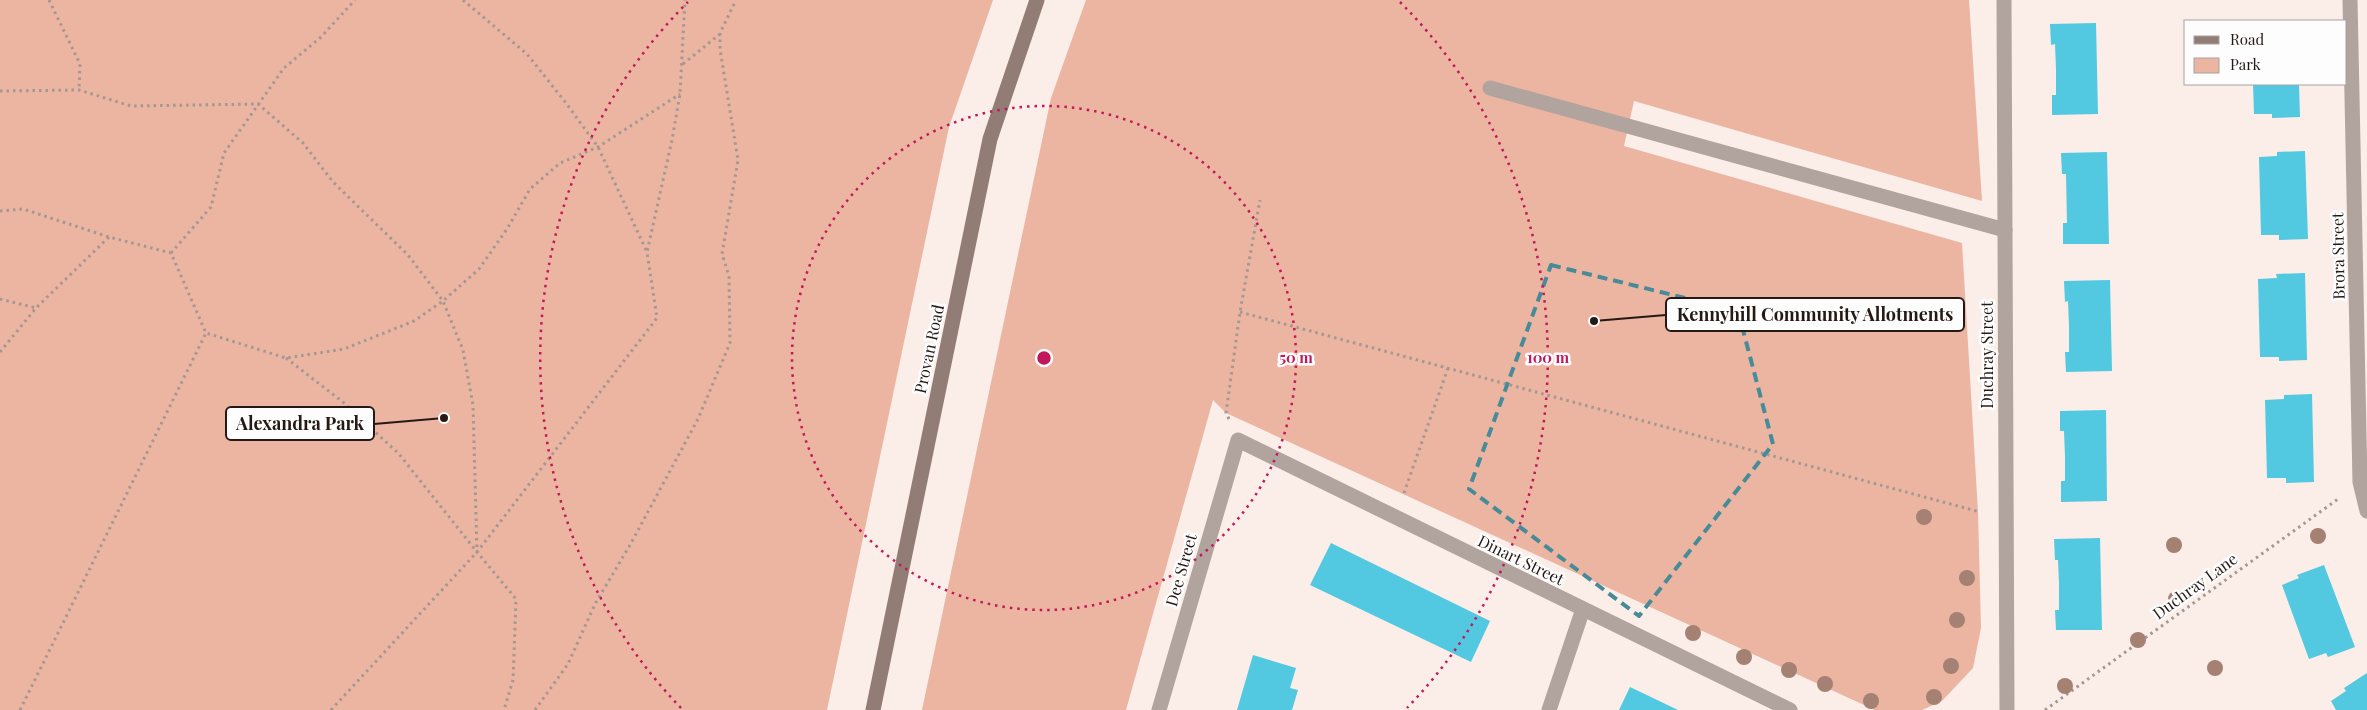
<svg xmlns="http://www.w3.org/2000/svg" width="2367" height="710" viewBox="0 0 2367 710" font-family="'Playfair Display',serif">
	<style>
		.green { fill: #ebb5a2 }
		.building { fill: #52c9e0 }
		.lines { fill: none; stroke-linecap: round; stroke-linejoin: round }
		.path { stroke: #a59792; stroke-width: 3; stroke-dasharray: 2.5 4; stroke-linecap: butt }
		.lane { stroke: #b1a39d; stroke-width: 15 }
		.street { stroke: #b1a39d; stroke-width: 15 }
		.secondary { stroke: #927d76; stroke-width: 15 }
		.tree { fill: #a48172 }
		.marked { fill: none; stroke: #478b99; stroke-width: 4; stroke-dasharray: 10 6; stroke-linejoin: round }
		.ring { fill: none; stroke: #c2185b; stroke-width: 2.5; stroke-dasharray: 2.5 5 }
		.labels { text-anchor: middle; stroke-width: 5; stroke-linejoin: round; paint-order: stroke }
		.street-label { font-size: 16px; fill: #251915; stroke: #fdfdfd }
		.centre { fill: #c2185b; stroke: #fdfdfd; stroke-width: 2.5 }
		.ring-label { font-size: 15px; text-anchor: middle; font-weight: bold; fill: #c2185b; stroke: #fdfdfd; stroke-width: 5; stroke-linejoin: round; paint-order: stroke }
		.leader { fill: none; stroke: #251915; stroke-width: 2 }
		.callout-dot { fill: #251915; stroke: #fdfdfd; stroke-width: 2 }
		.callout { fill: #fdfdfd; stroke: #251915; stroke-width: 2 }
		.callout-label { font-size: 18px; text-anchor: middle; font-weight: bold; fill: #251915 }
	</style>
	<rect width="100%" height="100%" fill="#fbede7"/>
	<g class="green">
		<path d="M0,0H993L949,127L827,710H0Z"/>
		<path d="M1086,0H1969L1982,201L1634,101L1624,146L1962,243L1978,512L1981,628L1973,668L1942,701L1922,710H1875L1226,413L1213,400L1126,710H922L1051,98Z"/>
	</g>
	<g class="building">
		<path d="M2096,23L2098,114L2052,115V95H2056V69L2055,44L2051,45L2050,24Z"/>
		<path d="M2253,84H2299L2300,117L2272,118V114H2254Z"/>
		<path d="M2305,151L2308,239L2279,240V235H2261L2259,157L2277,156V152Z"/>
		<path d="M2107,152L2109,244H2063V223H2067L2066,174H2062L2061,153Z"/>
		<path d="M2305,273L2307,360L2279,361V357H2260L2258,279L2277,278L2276,274Z"/>
		<path d="M2110,280L2112,371L2066,372L2065,352H2069V326L2068,301L2065,302L2064,281Z"/>
		<path d="M2312,394L2314,482L2286,483V478H2267L2265,400L2284,399V395Z"/>
		<path d="M2106,410L2107,501L2061,502V481H2065V456L2064,431H2060V411Z"/>
		<path d="M2100,538L2102,630H2056L2055,610H2059V584L2058,560H2055L2054,539Z"/>
		<path d="M1331,543L1490,621L1471,662L1310,585Z"/>
		<path d="M2324,565L2355,647L2328,657L2326,653L2309,659L2282,585L2299,578L2297,575Z"/>
		<path d="M1253,655L1296,668L1290,688L1298,690L1292,710H1237Z"/>
		<path d="M2367,673V710H2336L2331,701L2346,691L2344,688Z"/>
		<path d="M1630,687L1678,710H1619Z"/>
	</g>
	<g class="lines">
		<g class="path">
			<path d="M49,0L80,64L79,90"/>
			<path d="M463,0L527,54L566,103L598,147L647,252"/>
			<path d="M683,64L720,34"/>
			<path d="M0,91L79,90L131,106L258,104L303,143L333,182L408,255L443,301L463,350L473,405L477,552L516,599L513,680L504,710"/>
			<path d="M0,211L23,209L109,237L171,253L206,333L286,358L344,349L414,321L443,301L479,269L507,229L530,189L560,163L598,147L680,94"/>
			<path d="M171,253L211,207L224,153L284,68L321,37L355,0"/>
			<path d="M0,299L36,308"/>
			<path d="M1240,312L1980,512"/>
			<path d="M0,352L36,308L109,237"/>
			<path d="M286,358L344,403L399,454L477,552"/>
			<path d="M1229,419L1226,413L1240,312L1260,200"/>
			<path d="M1404,493L1448,368"/>
			<path d="M20,710L206,333"/>
			<path d="M331,710L477,552L657,318L647,252L672,140L680,94L685,0"/>
			<path d="M535,710L568,664L595,604L630,545L698,419L730,343L729,276L722,254L738,160L720,49V33L736,0"/>
			<path d="M2045,710L2338,499"/>
		</g>
		<path class="lane" d="M1490,88L2005,230"/>
		<g class="street">
			<path d="M2004,0L2007,710"/>
			<path d="M2350,0L2360,482L2367,511"/>
			<path d="M1159,710L1238,440L1790,710"/>
			<path d="M1549,710L1583,609"/>
		</g>
		<path class="secondary" d="M873,710L990,139L1037,0"/>
	</g>
	<g class="tree">
		<circle cx="1924" cy="517" r="8"/>
		<circle cx="2318" cy="536" r="8"/>
		<circle cx="2174" cy="545" r="8"/>
		<circle cx="1967" cy="578" r="8"/>
		<circle cx="2176" cy="599" r="8"/>
		<circle cx="1957" cy="620" r="8"/>
		<circle cx="1693" cy="633" r="8"/>
		<circle cx="2138" cy="640" r="8"/>
		<circle cx="1744" cy="657" r="8"/>
		<circle cx="1951" cy="666" r="8"/>
		<circle cx="2215" cy="668" r="8"/>
		<circle cx="1789" cy="670" r="8"/>
		<circle cx="1825" cy="684" r="8"/>
		<circle cx="2065" cy="686" r="8"/>
		<circle cx="1934" cy="697" r="8"/>
		<circle cx="1871" cy="701" r="8"/>
	</g>
	<path class="marked" d="M1551,265L1738,311L1773,444L1639,616L1469,489Z"/>
	<g class="ring">
		<circle cx="1044" cy="358" r="252"/>
		<path d="M681 708A504 504 0 0 1 688 2M1400 2A504 504 0 0 1 1407 708"/>
	</g>
	<g class="labels">
		<g class="street-label">
			<text transform="translate(2338 256) rotate(-91)" y="6">Brora Street</text>
			<text transform="translate(929 349) rotate(-78)" y="6">Provan Road</text>
			<text transform="translate(1987 355) rotate(-90)" y="6">Duchray Street</text>
			<text transform="translate(1521 560) rotate(26)" y="6">Dinart Street</text>
			<text transform="translate(1181 570) rotate(-74)" y="6">Dee Street</text>
			<text transform="translate(2195 586) rotate(-36)" y="6">Duchray Lane</text>
		</g>
	</g>
	<circle cx="1044" cy="358" r="8" class="centre"/>
	<g class="ring-label">
		<text x="1296" y="363">50 m</text>
		<text x="1548" y="363">100 m</text>
	</g>
	<path class="leader" d="M1594 321L1666 315M444 418L374 424"/>
	<g class="callout-dot">
		<circle cx="1594" cy="321" r="5"/>
		<circle cx="444" cy="418" r="5"/>
	</g>
	<g class="callout">
		<rect x="1666" y="298" width="298" height="33" rx="5"/>
		<rect x="226" y="407" width="148" height="33" rx="5"/>
	</g>
	<g class="callout-label">
		<text x="1815" y="321">Kennyhill Community Allotments</text>
		<text x="300" y="430">Alexandra Park</text>
	</g>
	<rect x="2184" y="20" width="162" height="65" fill="#fdfdfd" stroke="#a7a2a0"/>
	<rect x="2194" y="36" width="25" height="8" fill="#927d76" stroke="#a7a2a0"/>
	<text x="2230" y="45" font-size="15" fill="#251915">Road</text>
	<rect x="2194" y="58" width="25" height="15" fill="#ebb5a2" stroke="#a7a2a0"/>
	<text x="2230" y="70" font-size="15" fill="#251915">Park</text>
</svg>
